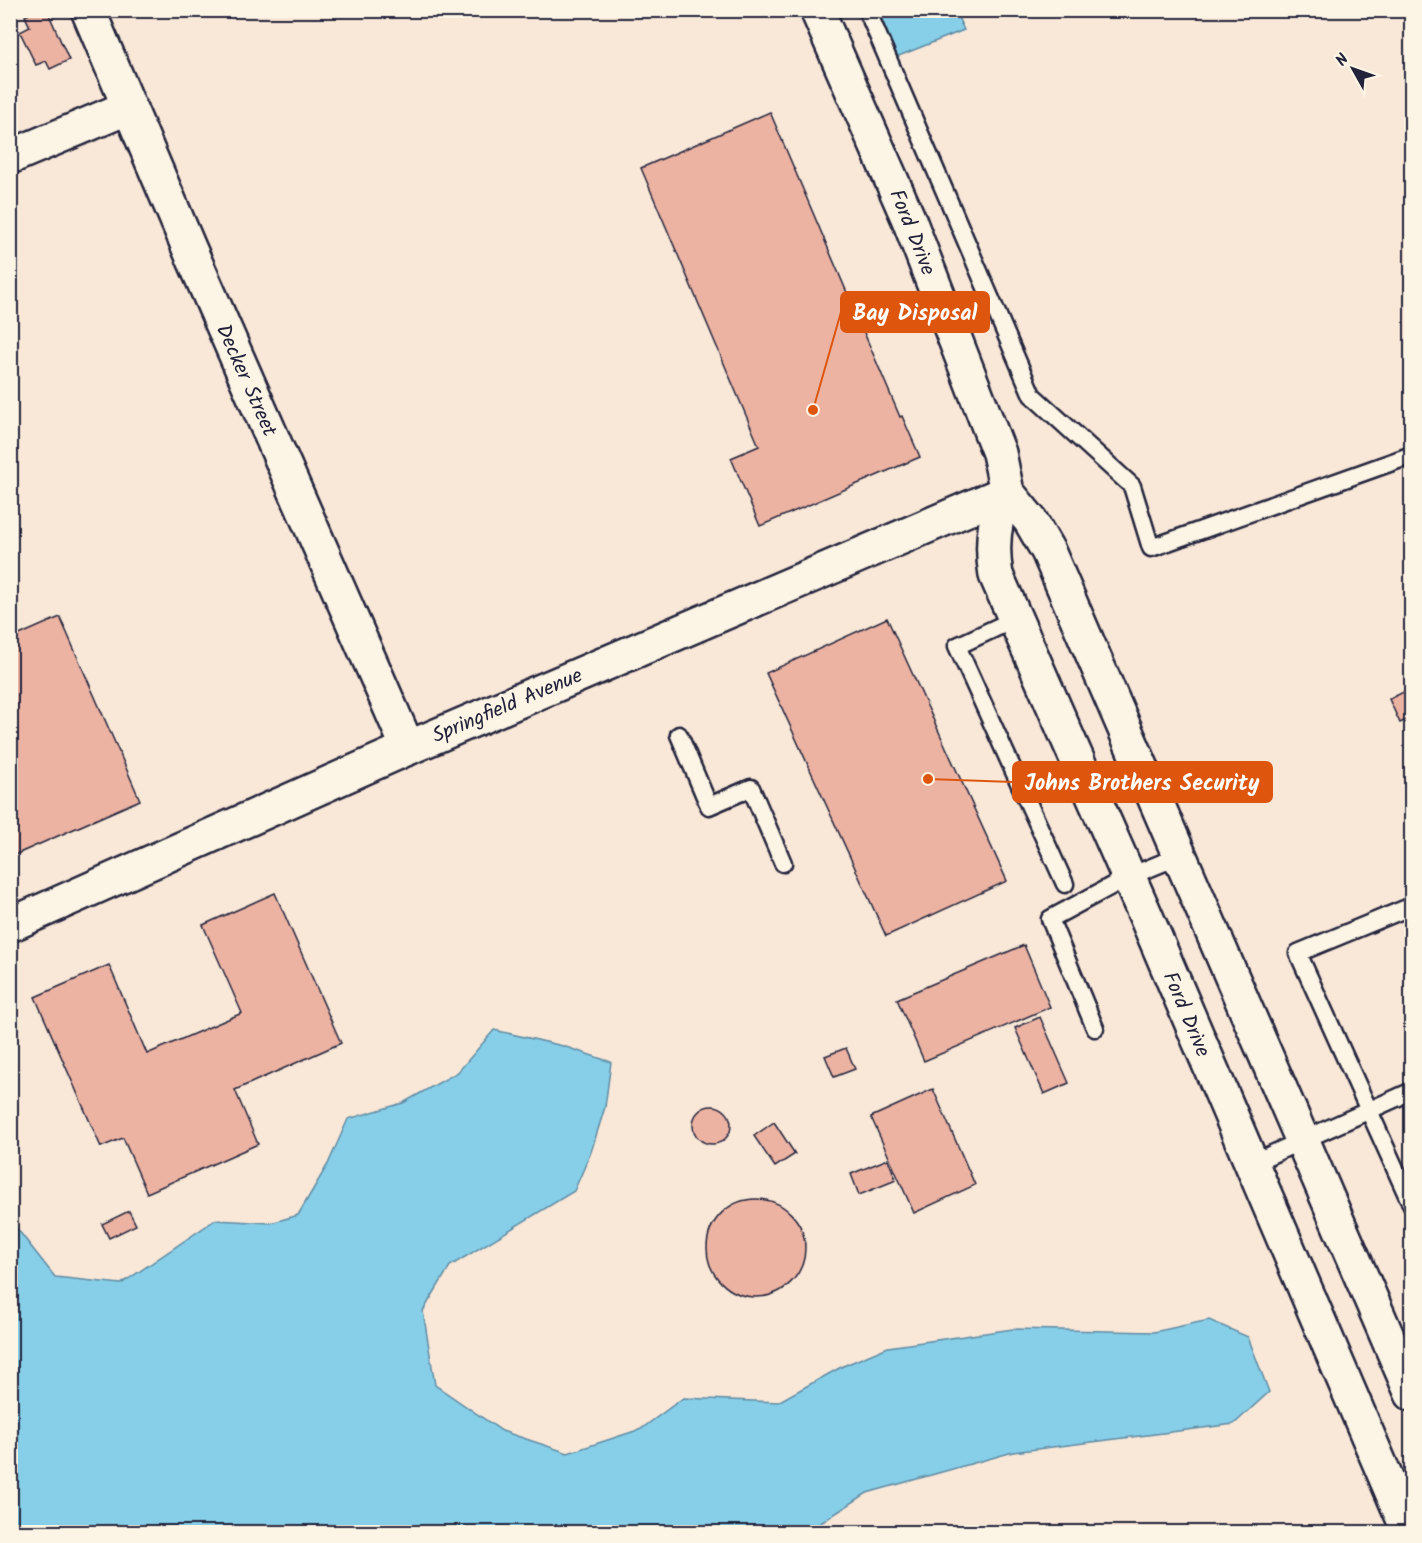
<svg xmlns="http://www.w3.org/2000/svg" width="1422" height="1543" viewBox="0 0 1422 1543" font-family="Kalam,sans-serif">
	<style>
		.water { fill: #87cfe8; stroke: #5f8aa3; stroke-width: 1.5 }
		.building { fill: #ecb3a3; stroke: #22223b; stroke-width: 1.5 }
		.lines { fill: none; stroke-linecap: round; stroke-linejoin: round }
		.service-casing { stroke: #22223b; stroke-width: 21 }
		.minor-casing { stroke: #22223b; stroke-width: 38 }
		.service { stroke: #fcf5e5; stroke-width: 16 }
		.minor { stroke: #fcf5e5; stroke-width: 33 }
		.labels { text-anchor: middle; stroke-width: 6; stroke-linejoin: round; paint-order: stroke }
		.street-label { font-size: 21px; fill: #22223b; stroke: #fcf5e5 }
		.leader { fill: none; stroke: #de560e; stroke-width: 2 }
		.callout-dot { fill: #de560e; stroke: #fcf5e5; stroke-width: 2 }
		.callout { fill: #de560e; stroke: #de560e; stroke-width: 2 }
		.callout-label { font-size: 22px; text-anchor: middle; font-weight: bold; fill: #fff }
	</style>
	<rect width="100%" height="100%" fill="#f9e8d8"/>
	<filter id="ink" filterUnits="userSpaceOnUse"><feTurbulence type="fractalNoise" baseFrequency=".0167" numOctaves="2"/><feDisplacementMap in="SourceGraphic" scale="12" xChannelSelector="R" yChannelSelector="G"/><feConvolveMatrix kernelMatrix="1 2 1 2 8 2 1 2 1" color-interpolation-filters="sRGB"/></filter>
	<g filter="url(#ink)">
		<g class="water">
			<path d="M875,11H955L964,30L896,57Z"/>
			<path d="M494,1030L563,1046L611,1062L605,1107L591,1152L574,1191L450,1266L423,1311L435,1385L502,1431L568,1453L641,1429L683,1398L778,1402L843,1366L888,1347L1013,1329L1154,1332L1209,1320L1248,1337L1269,1392L1234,1424L1013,1452L867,1493L810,1530L800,1532H11V1221L55,1277L121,1284L215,1220L271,1223L298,1215L328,1164L348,1119L403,1103L458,1072Z"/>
		</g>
		<g class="building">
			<path d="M37,10H47L69,60L50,69L46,61L36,65L20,32L30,27L25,16Z"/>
			<path d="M770,112L900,417L902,416L920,457L760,526L731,458L759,446L641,168Z"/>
			<path d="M60,617L140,800L10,857V639Z"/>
			<path d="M887,618L1007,881L886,936L766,673Z"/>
			<path d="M1412,688V717L1400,723L1389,699Z"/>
			<path d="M275,893L341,1043L235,1090L258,1144L147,1193L123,1138L101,1147L35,997L109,965L147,1054L242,1013L203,925Z"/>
			<path d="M1024,945L1050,1007L924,1061L897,999Z"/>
			<path d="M1040,1017L1069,1083L1044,1094L1015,1028Z"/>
			<path d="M846,1048L855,1069L834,1077L825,1056Z"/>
			<path d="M933,1089L975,1185L914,1213L871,1117Z"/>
			<circle cx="712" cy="1125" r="19"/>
			<path d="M774,1122L795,1154L775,1167L754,1136Z"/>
			<path d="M888,1159L896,1180L859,1195L851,1174Z"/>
			<circle cx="756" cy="1248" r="49"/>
			<path d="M129,1211L136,1225L109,1238L102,1224Z"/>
		</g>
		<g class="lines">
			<defs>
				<g id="service">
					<path d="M867,10L1032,395L1132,486L1151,548L1412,455"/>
					<path d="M1015,619L957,646L1065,884"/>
					<path d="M679,735L709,806L751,788L783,863"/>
					<path d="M1412,906L1298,953L1412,1206"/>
					<path d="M1095,1028L1050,919L1128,877L1179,856"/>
					<path d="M1250,1164L1412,1091"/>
				</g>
				<g id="minor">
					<path d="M88,10L189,248L408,748"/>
					<path d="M817,10L909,220L999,453L1007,492L1030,520L1048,551L1412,1394"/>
					<path d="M10,157L129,107"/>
					<path d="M1007,492C993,519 991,546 996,575L1145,914L1409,1532"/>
					<path d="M10,925L408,748L1007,492"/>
				</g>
			</defs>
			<use href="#service" class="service-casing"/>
			<use href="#minor" class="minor-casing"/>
			<use href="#service" class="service"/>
			<use href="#minor" class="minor"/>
		</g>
	</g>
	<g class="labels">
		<g class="street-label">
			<text transform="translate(913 232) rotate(68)" y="7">Ford Drive</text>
			<text transform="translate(247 380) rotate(66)" y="7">Decker Street</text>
			<text transform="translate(507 705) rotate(-23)" y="7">Springfield Avenue</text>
			<text transform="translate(1187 1014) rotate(67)" y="7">Ford Drive</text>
		</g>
	</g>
	<path class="leader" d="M813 410L841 312M928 779L1013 782"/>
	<g class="callout-dot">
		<circle cx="813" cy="410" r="6"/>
		<circle cx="928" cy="779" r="6"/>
	</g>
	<g class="callout">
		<rect x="841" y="292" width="148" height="40" rx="6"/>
		<rect x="1013" y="762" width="259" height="40" rx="6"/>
	</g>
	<g class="callout-label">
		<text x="915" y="320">Bay Disposal</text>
		<text x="1142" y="790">Johns Brothers Security</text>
	</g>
	<rect width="1422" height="1543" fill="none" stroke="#fcf5e5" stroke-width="36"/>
	<rect x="18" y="18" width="1386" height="1507" fill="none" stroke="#22223b" stroke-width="2" filter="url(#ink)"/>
	<g transform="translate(1353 69) rotate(310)" stroke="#fcf5e5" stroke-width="4.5" paint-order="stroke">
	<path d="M0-4.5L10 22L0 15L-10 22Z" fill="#22223b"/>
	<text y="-9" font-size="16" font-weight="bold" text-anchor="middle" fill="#22223b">N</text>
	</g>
</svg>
